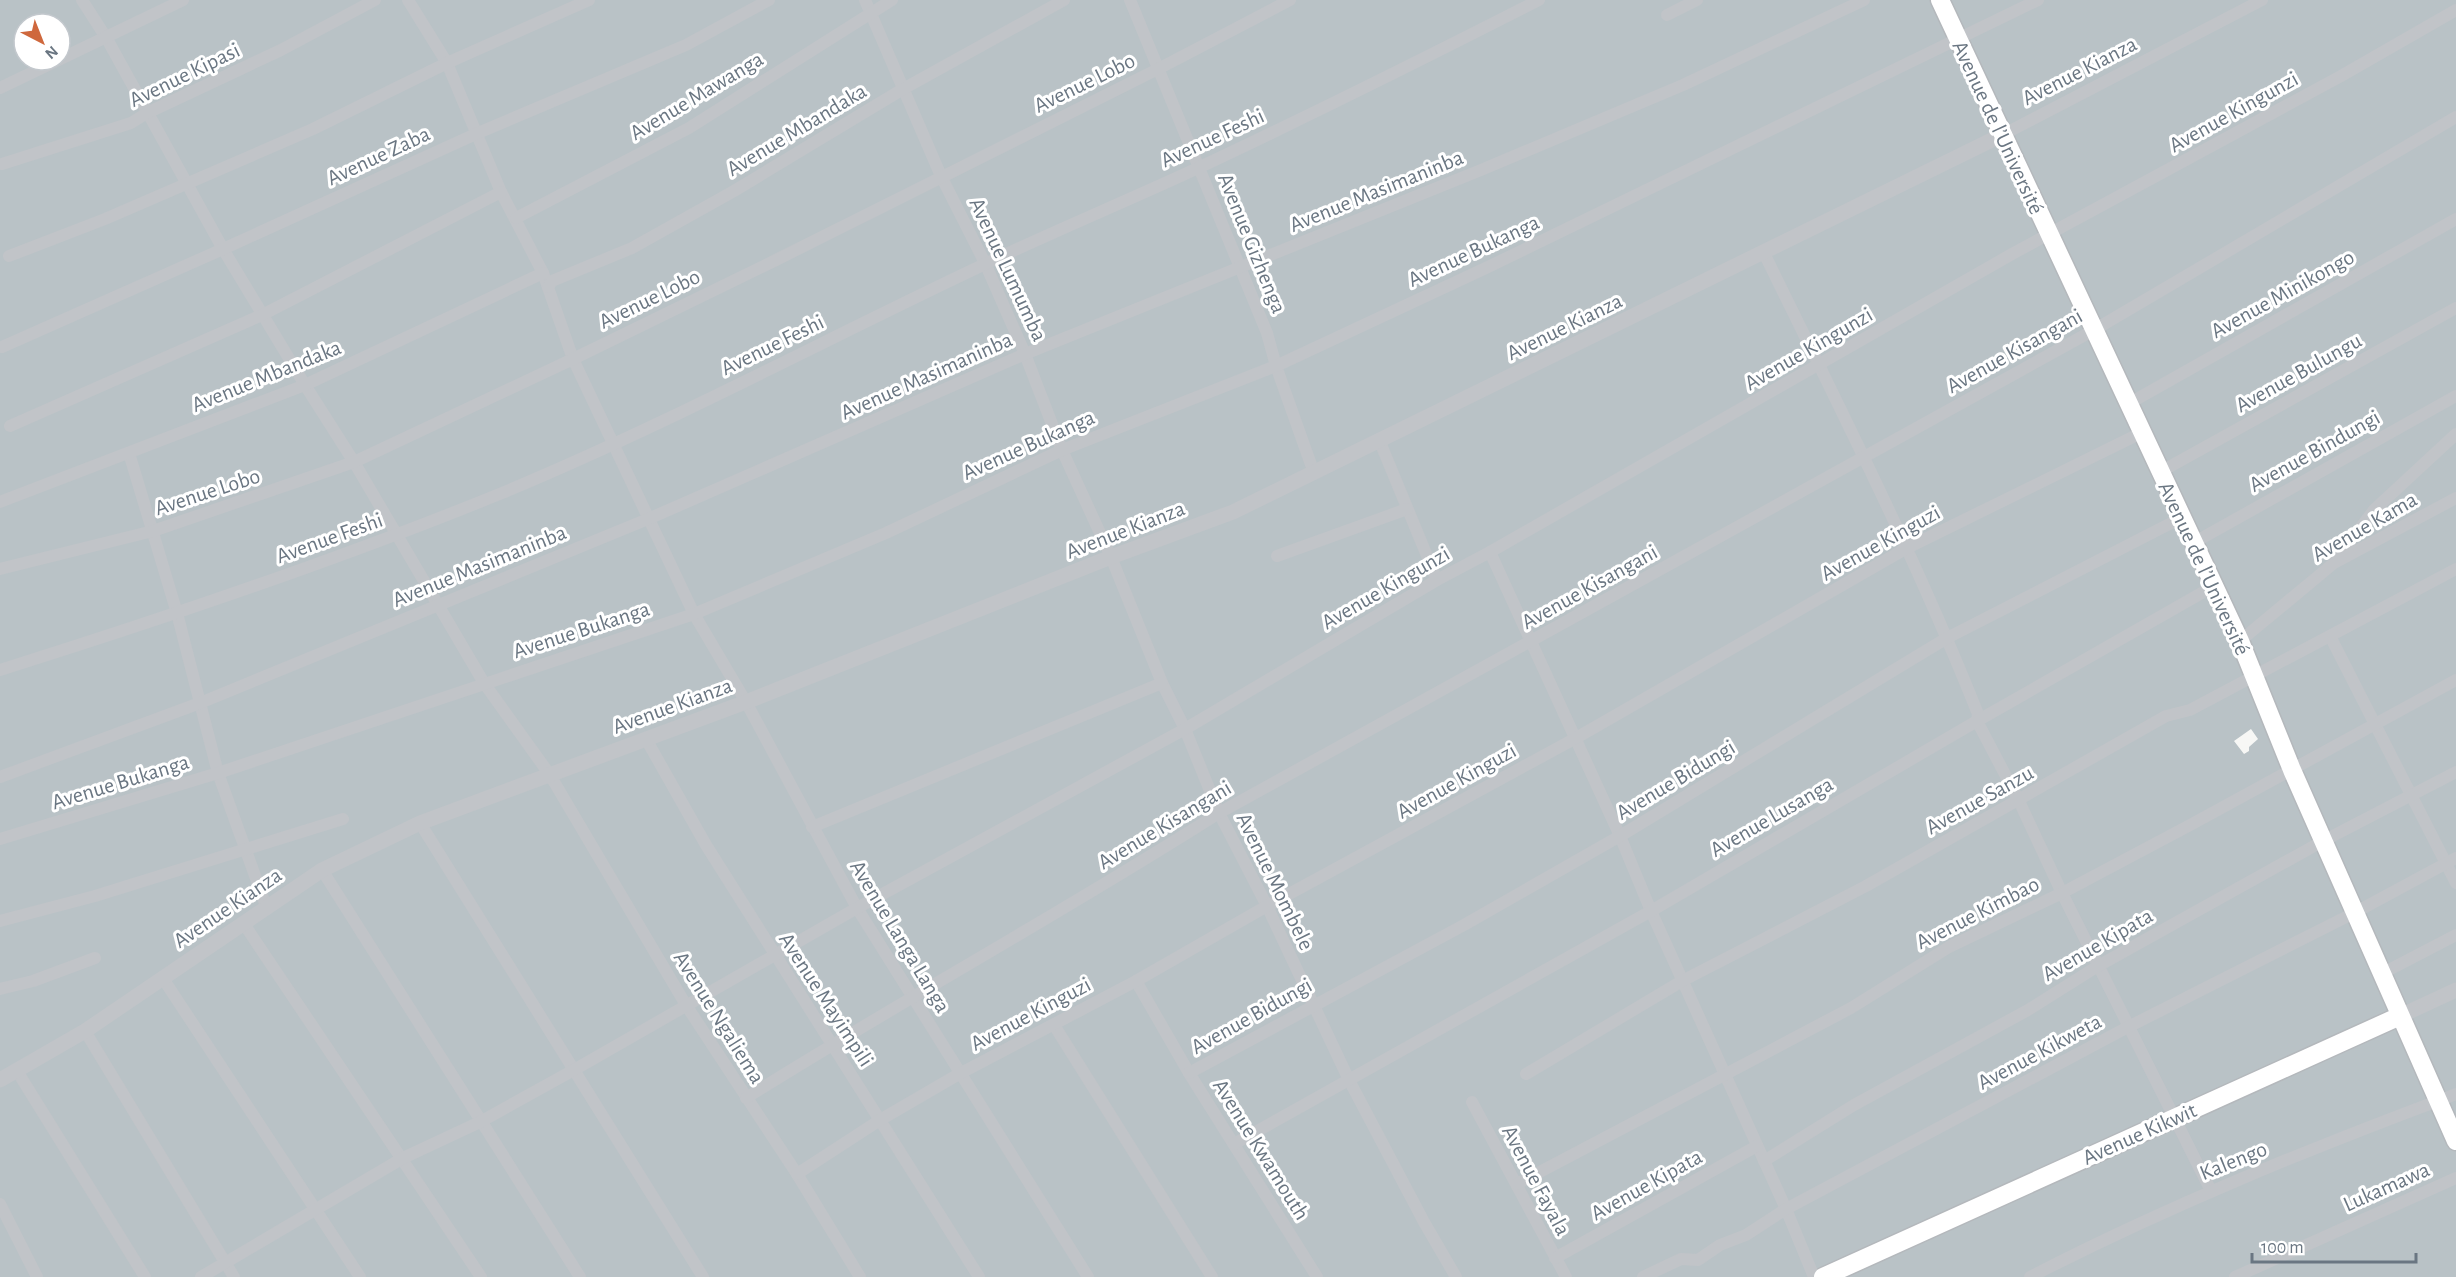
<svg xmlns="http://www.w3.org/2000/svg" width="2456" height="1277" viewBox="0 0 2456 1277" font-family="'Alegreya Sans',sans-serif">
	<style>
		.water { fill: #b9c2c6; fill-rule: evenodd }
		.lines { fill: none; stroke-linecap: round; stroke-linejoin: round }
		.secondary-casing { stroke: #b4b8bc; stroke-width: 21 }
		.minor { stroke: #c1c4c8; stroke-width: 12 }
		.tertiary { stroke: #c1c4c8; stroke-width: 15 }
		.secondary { stroke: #fff; stroke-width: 18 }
		.labels { text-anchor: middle; stroke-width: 6; stroke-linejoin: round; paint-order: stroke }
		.street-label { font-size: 22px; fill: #6a7682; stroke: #fff }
	</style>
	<rect width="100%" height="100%" fill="#f7f7f5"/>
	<path class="water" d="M0,0H2456V1277H0ZM24,24H60V60H24ZM2251,729L2258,739L2249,747V751L2244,754L2234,741Z"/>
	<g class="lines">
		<defs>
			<g id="secondary">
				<path d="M1940,0L2240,641L2292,770L2456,1141"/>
				<path d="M1823,1277L2400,1016"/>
			</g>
		</defs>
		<use href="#secondary" class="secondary-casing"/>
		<g class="minor">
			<path d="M82,0L107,39L223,249L305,385L354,462L484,683L550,775L686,1005L797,1174L860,1277"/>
			<path d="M408,0L447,63L501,192L543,273L573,359L694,614L746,702L857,908L1088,1277"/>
			<path d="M865,0L941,176L985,263L1025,354L1062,450L1111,557L1162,683L1185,729L1219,813L1267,906L1349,1080L1424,1222L1456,1277"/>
			<path d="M1130,0L1267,333L1276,366L1314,473"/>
			<path d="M1667,15L1697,0"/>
			<path d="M0,88L183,0"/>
			<path d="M2004,134L2262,0"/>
			<path d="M2,164L131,123L147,113L281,50L375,0"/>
			<path d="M516,218L689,128L892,0"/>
			<path d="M1763,251C1838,404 1915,556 1978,714L1977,721L2019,801L2062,893L2211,1191"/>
			<path d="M9,256L105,219L313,129L447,63L589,0"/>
			<path d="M548,287L552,281L632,248L734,191L903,89L1064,0"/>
			<path d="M2,347L223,249L478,133L686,45L769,0"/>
			<path d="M2128,404L2456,219"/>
			<path d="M10,426L262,315L501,192"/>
			<path d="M1380,442L1437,580"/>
			<path d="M129,453L177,613L218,773L267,909"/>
			<path d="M2160,472L2456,308"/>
			<path d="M0,502L305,385L543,273"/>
			<path d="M2193,543L2456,396"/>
			<path d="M1490,552L1620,836L1651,911L1786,1209L1814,1277"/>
			<path d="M1277,556L1407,509"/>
			<path d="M2336,560L2374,510L2456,434"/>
			<path d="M0,569L153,531L354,462L573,359L774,261L1158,69L1290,0"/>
			<path d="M2330,636L2456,883"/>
			<path d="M2240,641L2334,563L2456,498"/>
			<path d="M0,670C169,617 338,560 502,493C666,425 822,341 983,265C1054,231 1127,201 1198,168C1313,114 1427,57 1539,0"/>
			<path d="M646,739L706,845L979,1277"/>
			<path d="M0,777L200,703L648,519L1025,354L1481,170L1683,85L1864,0"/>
			<path d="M420,823L703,1277"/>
			<path d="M812,827L1162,683"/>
			<path d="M0,839L218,773L694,614L886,533L1062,450L1276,366L1488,267L2038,0"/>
			<path d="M322,870L580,1277"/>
			<path d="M0,921L95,896L343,819"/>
			<path d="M244,924L481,1277"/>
			<path d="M2381,974L2456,935"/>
			<path d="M162,977L360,1277"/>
			<path d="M1136,981L1189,1073L1317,1277"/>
			<path d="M0,989L33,981L95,958"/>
			<path d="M1054,1025L1212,1277"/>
			<path d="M85,1031L234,1277"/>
			<path d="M17,1071L145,1277"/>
			<path d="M1189,1073L1464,925L1620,836L1947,638L2181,518"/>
			<path d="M1526,1074L1682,981L1866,886L2166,716L2190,710L2456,569"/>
			<path d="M746,1098C902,1000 1064,912 1219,813L2094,330L2456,117"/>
			<path d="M1472,1102L1566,1277"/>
			<path d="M1234,1144L1651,911L1977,721L2214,586"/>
			<path d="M1764,1161L1854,1105L2028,1010L2098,966L2323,841L2456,772"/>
			<path d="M797,1174L880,1120L959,1074L1136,981L1267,906L1576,738L1907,548L2141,433"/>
			<path d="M1517,1184L1851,1008L1949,947L2062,893L2192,824L2456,680"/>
			<path d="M0,1204L37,1277"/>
			<path d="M1555,1258L1757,1146"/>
			<path d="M201,1277L403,1158L480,1122L572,1071L857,908L1185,729L1437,580L1490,552L2012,254L2341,76L2456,10"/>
			<path d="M1643,1277L1681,1259L1698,1260L1720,1245L1746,1235L1786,1209L2128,1027L2354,913L2456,858"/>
			<path d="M2030,1277C2168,1206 2311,1148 2456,1094"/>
			<path d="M2235,1277L2456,1178"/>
		</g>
		<g class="tertiary">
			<path d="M2400,1016L2456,990"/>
			<path d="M0,1080L85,1031L322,870L420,823L746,702L1111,557L1233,512L2004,134"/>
		</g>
		<use href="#secondary" class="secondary"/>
	</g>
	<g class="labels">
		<g class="street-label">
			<text transform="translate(2079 70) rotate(-27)" y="8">Avenue Kianza</text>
			<text transform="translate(184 74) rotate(-26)" y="8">Avenue Kipasi</text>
			<text transform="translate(1084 82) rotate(-26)" y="8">Avenue Lobo</text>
			<text transform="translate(696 95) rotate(-31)" y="8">Avenue Mawanga</text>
			<text transform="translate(2233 111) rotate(-29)" y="8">Avenue Kingunzi</text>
			<text transform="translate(1999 127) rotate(65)" y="8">Avenue de l’Université</text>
			<text transform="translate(796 129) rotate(-31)" y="8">Avenue Mbandaka</text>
			<text transform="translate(1212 137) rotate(-25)" y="8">Avenue Feshi</text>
			<text transform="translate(378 155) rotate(-25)" y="8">Avenue Zaba</text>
			<text transform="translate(1376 190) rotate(-22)" y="8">Avenue Masimaninba</text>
			<text transform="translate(1253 243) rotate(68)" y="8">Avenue Gizhenga</text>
			<text transform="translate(1473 250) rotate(-25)" y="8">Avenue Bukanga</text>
			<text transform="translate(1009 269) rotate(65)" y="8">Avenue Lumumba</text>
			<text transform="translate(2282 293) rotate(-29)" y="8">Avenue Minikongo</text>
			<text transform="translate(649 298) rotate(-26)" y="8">Avenue Lobo</text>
			<text transform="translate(1564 326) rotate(-26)" y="8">Avenue Kianza</text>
			<text transform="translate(772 344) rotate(-26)" y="8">Avenue Feshi</text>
			<text transform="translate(1808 348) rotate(-30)" y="8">Avenue Kingunzi</text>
			<text transform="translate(2014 350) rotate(-29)" y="8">Avenue Kisangani</text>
			<text transform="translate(2298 372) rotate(-29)" y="8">Avenue Bulungu</text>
			<text transform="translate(266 375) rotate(-22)" y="8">Avenue Mbandaka</text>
			<text transform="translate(926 375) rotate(-24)" y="8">Avenue Masimaninba</text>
			<text transform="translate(1028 444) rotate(-24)" y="8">Avenue Bukanga</text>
			<text transform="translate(2314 450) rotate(-29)" y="8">Avenue Bindungi</text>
			<text transform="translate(207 491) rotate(-18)" y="8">Avenue Lobo</text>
			<text transform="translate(2364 526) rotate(-30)" y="8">Avenue Kama</text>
			<text transform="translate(1125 529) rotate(-21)" y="8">Avenue Kianza</text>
			<text transform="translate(329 537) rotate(-20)" y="8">Avenue Feshi</text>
			<text transform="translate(1880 542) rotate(-29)" y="8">Avenue Kinguzi</text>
			<text transform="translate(479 565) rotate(-22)" y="8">Avenue Masimaninba</text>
			<text transform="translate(2205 568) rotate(65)" y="8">Avenue de l’Université</text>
			<text transform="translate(1589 586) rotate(-29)" y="8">Avenue Kisangani</text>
			<text transform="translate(1385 587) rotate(-30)" y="8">Avenue Kingunzi</text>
			<text transform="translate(581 629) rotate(-18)" y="8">Avenue Bukanga</text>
			<text transform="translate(672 705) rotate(-20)" y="8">Avenue Kianza</text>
			<text transform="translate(1675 779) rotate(-31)" y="8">Avenue Bidungi</text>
			<text transform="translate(1456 780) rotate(-29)" y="8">Avenue Kinguzi</text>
			<text transform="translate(120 781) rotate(-17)" y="8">Avenue Bukanga</text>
			<text transform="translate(1979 799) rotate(-29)" y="8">Avenue Sanzu</text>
			<text transform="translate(1771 816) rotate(-30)" y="8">Avenue Lusanga</text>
			<text transform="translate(1164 824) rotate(-31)" y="8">Avenue Kisangani</text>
			<text transform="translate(1276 881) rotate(64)" y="8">Avenue Mombele</text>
			<text transform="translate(227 907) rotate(-34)" y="8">Avenue Kianza</text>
			<text transform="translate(1977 912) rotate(-27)" y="8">Avenue Kimbao</text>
			<text transform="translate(901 936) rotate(59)" y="8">Avenue Langa Langa</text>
			<text transform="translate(2097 944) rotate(-30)" y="8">Avenue Kipata</text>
			<text transform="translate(827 999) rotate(57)" y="8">Avenue Mayimpili</text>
			<text transform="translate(1030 1013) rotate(-28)" y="8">Avenue Kinguzi</text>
			<text transform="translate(1251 1015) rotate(-29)" y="8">Avenue Bidungi</text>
			<text transform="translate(720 1017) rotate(58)" y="8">Avenue Ngaliema</text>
			<text transform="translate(2039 1051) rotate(-28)" y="8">Avenue Kikweta</text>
			<text transform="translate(2139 1133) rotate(-24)" y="8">Avenue Kikwit</text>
			<text transform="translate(1262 1149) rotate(58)" y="8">Avenue Kwamouth</text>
			<text transform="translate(2233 1160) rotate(-22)" y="8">Kalengo</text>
			<text transform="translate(1537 1180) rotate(62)" y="8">Avenue Fayala</text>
			<text transform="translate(1646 1184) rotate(-29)" y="8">Avenue Kipata</text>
			<text transform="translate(2386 1186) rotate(-24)" y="8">Lukamawa</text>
		</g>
	</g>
	<g transform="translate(42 42) rotate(138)"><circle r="28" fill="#ffffff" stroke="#c3c8cd" stroke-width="1.5"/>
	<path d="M0-4.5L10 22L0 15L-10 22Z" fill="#cf683d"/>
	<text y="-9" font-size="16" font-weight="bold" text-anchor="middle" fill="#6a7682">N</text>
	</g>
	<path d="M2252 1253v9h164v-9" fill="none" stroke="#6a7682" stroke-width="3"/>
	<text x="2261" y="1253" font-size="18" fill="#6a7682" stroke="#ffffff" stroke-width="4.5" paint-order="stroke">100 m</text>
</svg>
